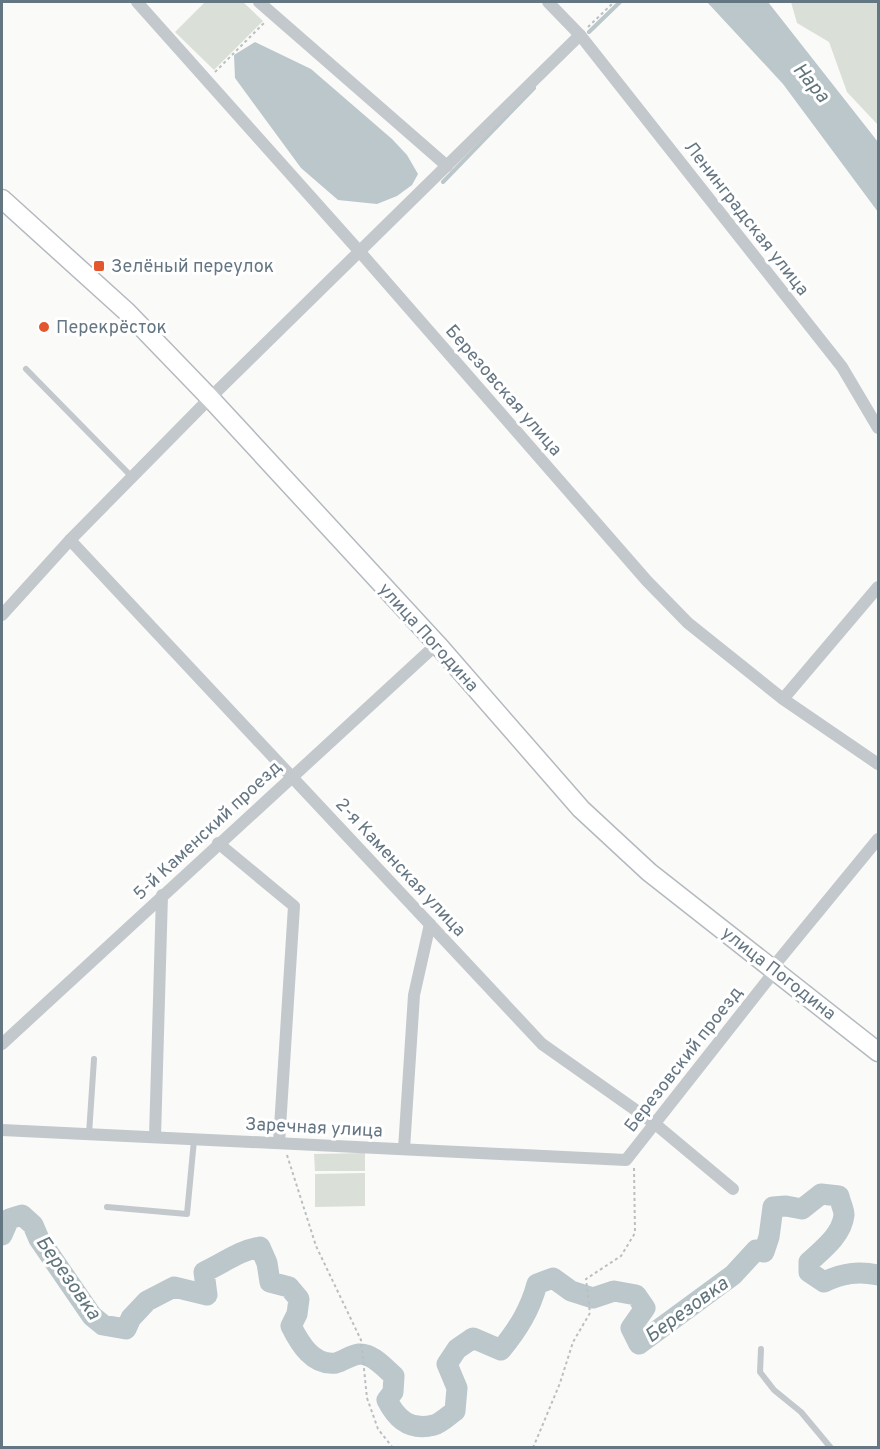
<svg xmlns="http://www.w3.org/2000/svg" width="880" height="1449" viewBox="0 0 880 1449" font-family="Overpass,sans-serif">
	<style>
		.green { fill: #dadfd7 }
		.water { fill: #bbc7cb }
		.lines { fill: none; stroke-linecap: round; stroke-linejoin: round }
		.stream { stroke: #bbc7cb; stroke-width: 4 }
		.river { stroke: #bbc7cb; stroke-width: 21 }
		.secondary-casing { stroke: #b3babf; stroke-width: 21 }
		.path { stroke: #bbbfc2; stroke-width: 2; stroke-dasharray: 3 3; stroke-linecap: butt }
		.lane { stroke: #c3c8cc; stroke-width: 6 }
		.street { stroke: #c3c8cc; stroke-width: 12 }
		.secondary { stroke: #fff; stroke-width: 18 }
		.poi-dot { fill: #e4572e; stroke: #fff; stroke-width: 2 }
		.labels { text-anchor: middle; stroke-width: 6; stroke-linejoin: round; paint-order: stroke }
		.street-label { font-size: 18px; fill: #657683; stroke: #fff }
		.poi-label { font-size: 18px; fill: #657683; stroke: #fff; text-anchor: start }
		.water-label { font-size: 20px; font-style: italic; fill: #60757c; stroke: #fff }
	</style>
	<rect width="100%" height="100%" fill="#fafaf8"/>
	<g class="green">
		<path d="M205,2H243L263,21L214,70L175,32Z"/>
		<path d="M791,2H878V125L847,92L829,42L797,23Z"/>
		<path d="M365,1153V1171H315L314,1154Z"/>
		<path d="M365,1173V1206L315,1207V1174Z"/>
	</g>
	<g class="water">
		<path d="M707,2H768L878,142V212L783,84Z"/>
		<path d="M255,42L311,69L392,139L407,155L418,174L412,185L397,196L377,204L338,200L301,168L235,78L234,55Z"/>
	</g>
	<g class="lines">
		<g class="stream">
			<path d="M589,32L620,2"/>
			<path d="M443,182L534,88"/>
		</g>
		<path class="river" d="M2,1235L9,1219L22,1215L33,1225L39,1239L92,1316L103,1325L126,1329L131,1318L147,1301L174,1287L207,1295L204,1272C224,1263 238,1251 260,1247L267,1263L270,1282L289,1287L299,1299L297,1314L291,1326C300,1344 313,1366 336,1363C343,1361 351,1355 359,1354C372,1353 384,1367 394,1376L393,1392L387,1400C397,1420 411,1431 434,1425C441,1423 449,1415 455,1411L457,1388L447,1364L457,1349L473,1338L501,1350C518,1329 530,1310 537,1284L553,1278L571,1291L593,1298L614,1291L636,1295L645,1308L631,1328L639,1344L733,1275L756,1250L764,1252L769,1237L773,1207L786,1206L802,1209L821,1194L839,1196C840,1202 844,1209 844,1215C842,1235 822,1250 809,1262V1272L824,1282C843,1273 858,1271 878,1275"/>
		<defs>
			<path id="secondary" d="M2,199L127,312L210,398L437,644L581,809L649,872L878,1052"/>
		</defs>
		<use href="#secondary" class="secondary-casing"/>
		<g class="path">
			<path d="M588,27L614,2"/>
			<path d="M215,72L264,23"/>
			<path d="M287,1155L316,1246L361,1340L367,1398L378,1429L393,1448"/>
			<path d="M533,1448L560,1383L573,1342L590,1313L586,1279L621,1256L635,1233L634,1168"/>
		</g>
		<g class="lane">
			<path d="M26,369L132,477"/>
			<path d="M89,1134L94,1059"/>
			<path d="M107,1207L187,1214L194,1140"/>
			<path d="M761,1349L760,1372L774,1390L801,1412L831,1448"/>
		</g>
		<g class="street">
			<path d="M137,2L360,252L647,581L688,623L783,699L878,764"/>
			<path d="M259,2L447,166"/>
			<path d="M548,2L580,35L842,367L878,428"/>
			<path d="M70,540L542,1044L654,1123L733,1189"/>
			<path d="M2,615L70,540L210,398L580,35"/>
			<path d="M783,699L878,587"/>
			<path d="M218,843L294,906L279,1143"/>
			<path d="M2,1044L437,644"/>
			<path d="M2,1130L626,1160L770,977L773,967L878,839"/>
			<path d="M155,1137L162,895"/>
			<path d="M404,1149L414,995L430,924"/>
		</g>
		<use href="#secondary" class="secondary"/>
	</g>
	<g class="poi-dot">
		<rect x="93" y="260" width="12" height="12" rx="3"/>
		<circle cx="44" cy="327" r="6"/>
	</g>
	<g class="labels">
		<g class="street-label">
			<text transform="translate(747 218) rotate(52)" y="6">Ленинградская улица</text>
			<text transform="translate(504 390) rotate(49)" y="6">Березовская улица</text>
			<text transform="translate(429 637) rotate(48)" y="6">улица Погодина</text>
			<text transform="translate(207 830) rotate(-43)" y="6">5-й Каменский проезд</text>
			<text transform="translate(401 867) rotate(47)" y="6">2-я Каменская улица</text>
			<text transform="translate(779 973) rotate(38)" y="6">улица Погодина</text>
			<text transform="translate(683 1059) rotate(-52)" y="6">Березовский проезд</text>
			<text transform="translate(314 1127) rotate(3)" y="6">Заречная улица</text>
		</g>
		<g class="poi-label">
			<text x="111" y="272">Зелёный переулок</text>
			<text x="56" y="333">Перекрёсток</text>
		</g>
		<g class="water-label">
			<text transform="translate(812 82) rotate(50)" y="7">Нара</text>
			<text transform="translate(69 1277) rotate(55)" y="7">Березовка</text>
			<text transform="translate(686 1309) rotate(-36)" y="7">Березовка</text>
		</g>
	</g>
	<rect width="880" height="1449" fill="none" stroke="#657683" stroke-width="6"/>
</svg>
